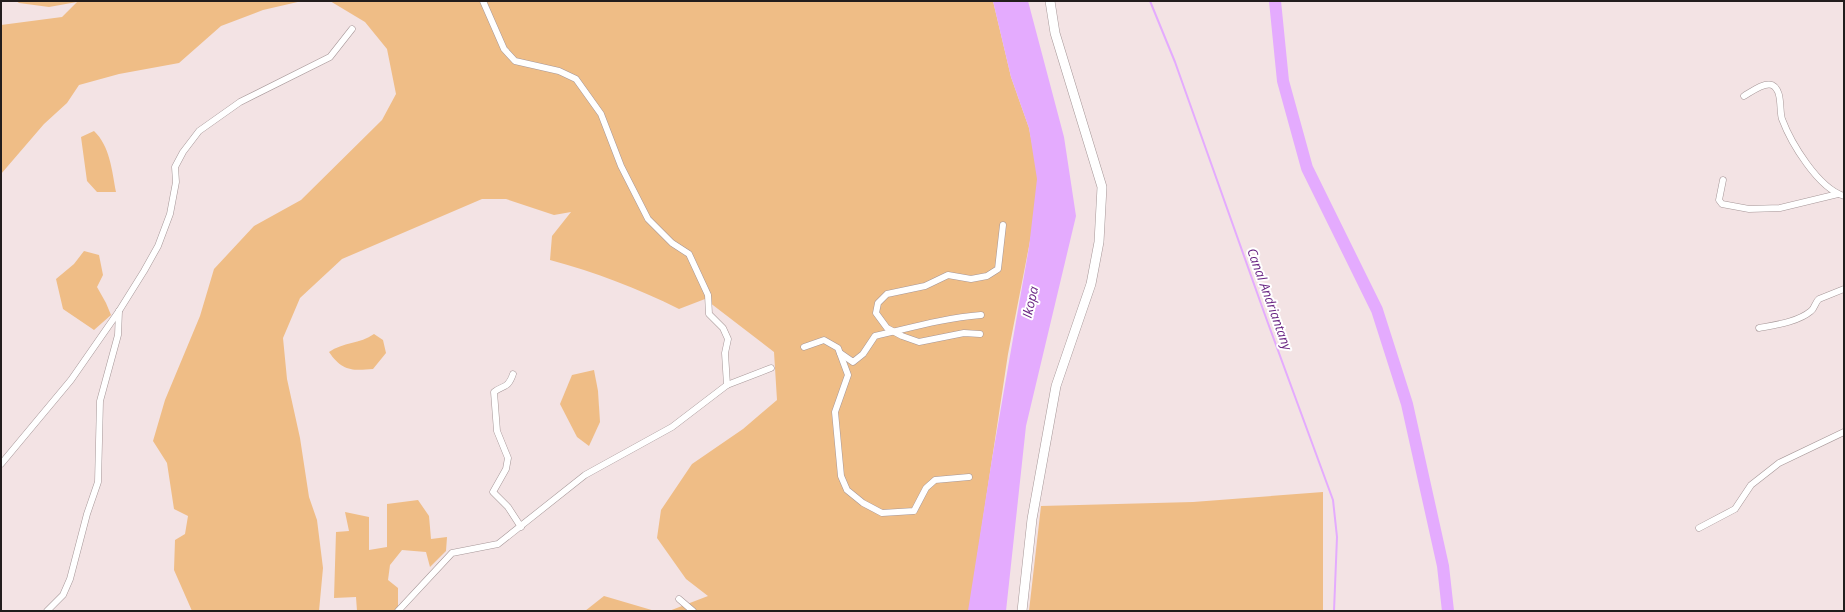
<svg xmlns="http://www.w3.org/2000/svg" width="1845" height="612" viewBox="0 0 1845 612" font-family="'Open Sans',sans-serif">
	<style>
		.green { fill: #efbd86 }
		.water { fill: #e4abfe }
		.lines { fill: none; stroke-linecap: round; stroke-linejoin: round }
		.stream { stroke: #e4abfe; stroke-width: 2 }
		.river { stroke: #e4abfe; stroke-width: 12 }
		.minor-casing { stroke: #a69798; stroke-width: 7 }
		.secondary-casing { stroke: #a69798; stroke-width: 10 }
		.minor { stroke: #fff; stroke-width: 6 }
		.secondary { stroke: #fff; stroke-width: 9 }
		.labels { text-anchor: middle; stroke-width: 4; stroke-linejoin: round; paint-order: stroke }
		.water-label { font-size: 13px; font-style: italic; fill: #6a2684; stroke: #fff }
	</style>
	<rect width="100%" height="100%" fill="#f3e3e4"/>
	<g class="green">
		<path d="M16,1H302L263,10L221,26L179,63L119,74L79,85L67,103L44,124L1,174V25L62,17L77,2L49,7L19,3Z"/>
		<path d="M330,1H993L1011,77L1029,128L1037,168L1038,200L1008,354L969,611H669L708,596L686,579L657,538L661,510L692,464L743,429L777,400L774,352L705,299L679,309C637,288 595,272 550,260L552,236L571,212L554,215L506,199H482L342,259L300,298L283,338L287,379L300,438L309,497L317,520L323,568L319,611H192L174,570L175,540L185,534L188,516L174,509L167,463L153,441L165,400L200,316L214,269L254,226L301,200L382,120L396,94L387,49L365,22Z"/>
		<path d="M94,131C110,146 112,171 116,192H97L87,181L81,137Z"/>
		<path d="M84,251L99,255L103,275L97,287L106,303L111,315L94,330L63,309L56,279L74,264Z"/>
		<path d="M374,334L383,340L386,353L373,369C352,371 342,371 329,352C343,342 360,344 374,334Z"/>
		<path d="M594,370L598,391L600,422L589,446L577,437L560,404L572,375Z"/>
		<path d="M1323,492V611H1029L1041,506L1193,502Z"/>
		<path d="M418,500L429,516L431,539L447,537L446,551L430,567L426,552L402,550L390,565L388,580L398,588V606L394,611H357L356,597L334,598L336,532L349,531L345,512L369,517V550L387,547V504Z"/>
		<path d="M604,596L655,611H585Z"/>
	</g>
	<path class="water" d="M993,1H1028L1064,137L1076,216L1026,426L1006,611H968L992,459L1029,247L1037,179L1029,128L1011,77Z"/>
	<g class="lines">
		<path class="stream" d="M1150,1L1175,62L1265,315L1333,500L1337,537L1334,611"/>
		<path class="river" d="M1275,1L1283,81L1307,168L1377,310L1407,404L1443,566L1448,611"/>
		<defs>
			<g id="minor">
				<path d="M483,1L504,49L515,61L559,71L576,79L601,114L621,166L648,219L672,243L689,254L708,295L709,314L723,328L728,339L725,353L727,385"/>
				<path d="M1744,96C1751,92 1764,82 1772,85C1783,90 1779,111 1782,119C1791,143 1818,188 1844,196"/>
				<path d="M1723,180L1719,200L1722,204L1749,209L1780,208L1838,194"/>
				<path d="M1759,328C1775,325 1798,322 1811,311C1815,308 1815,302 1819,299L1844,289"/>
				<path d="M980,334L964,333L919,342L902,336L887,328L876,313L878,303L887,294L925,286L948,275L971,279L987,276L998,269L1003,225"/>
				<path d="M804,347L824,340L838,348L848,375L835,412L841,476L847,490L863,503L882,513L914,511L926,488L935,480L969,477"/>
				<path d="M840,353L853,362L863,354L875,336C910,328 944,318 981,315"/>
				<path d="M513,374C508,389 503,385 494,392L497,431L508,458L506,469L493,492L508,507L521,527"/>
				<path d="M1,464L71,380L119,311L144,271L158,246L170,214L176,182L175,167L183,152L199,131L240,102L330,57L352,29"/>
				<path d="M1699,528L1735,509L1751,485L1779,463L1844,432"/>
				<path d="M679,599L693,611"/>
				<path d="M47,611L63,595L70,579L87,514L98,482L100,401L118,335L119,311"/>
				<path d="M398,611L452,553L498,544L585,475L672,427L727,385L771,368"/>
			</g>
			<path id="secondary" d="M1022,611L1032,519L1056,386L1091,284L1099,242L1102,187L1055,33L1050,1"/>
		</defs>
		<use href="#minor" class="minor-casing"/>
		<use href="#secondary" class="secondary-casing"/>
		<use href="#minor" class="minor"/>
		<use href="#secondary" class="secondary"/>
	</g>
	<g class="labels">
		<g class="water-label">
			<text transform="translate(1270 299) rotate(70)" y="5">Canal Andriantany</text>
			<text transform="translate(1030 302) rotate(-77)" y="5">Ikopa</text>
		</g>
	</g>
	<rect width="1845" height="612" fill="none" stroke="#221d1d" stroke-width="4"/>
</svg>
